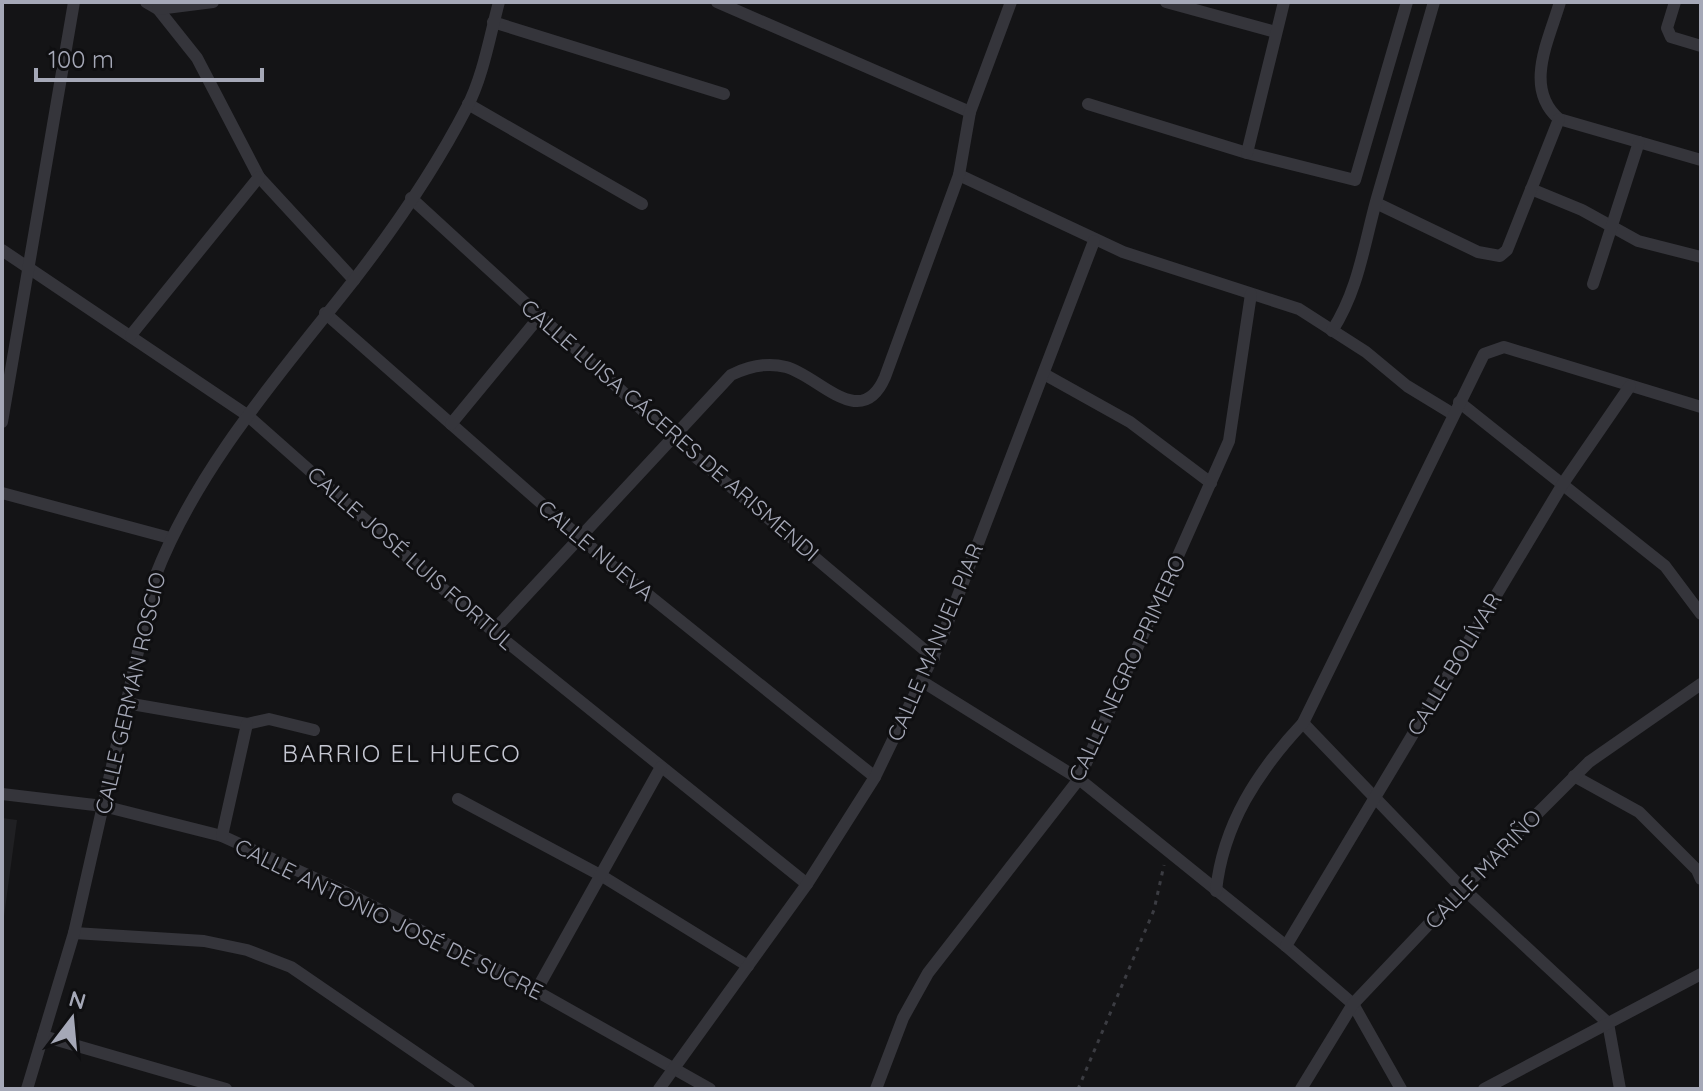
<svg xmlns="http://www.w3.org/2000/svg" width="1703" height="1091" viewBox="0 0 1703 1091" font-family="Quicksand,sans-serif">
	<style>
		.built { fill: #202023 }
		.lines { fill: none; stroke-linecap: round; stroke-linejoin: round }
		.path { stroke: #3b3c42; stroke-width: 3; stroke-dasharray: 4 6; stroke-linecap: butt }
		.minor { stroke: #35353b; stroke-width: 12 }
		.labels { text-anchor: middle; stroke-width: 6; stroke-linejoin: round; paint-order: stroke }
		.street-label { font-size: 22px; fill: #a5a8b7; stroke: #0f0f11 }
		.neighbourhood-label { font-size: 24px; letter-spacing: 2px; fill: #c6c8d3; stroke: #0f0f11 }
	</style>
	<rect width="100%" height="100%" fill="#141416"/>
	<path class="built" d="M2,818L17,820L2,931Z"/>
	<g class="lines">
		<path class="path" d="M1078,1089L1154,910L1164,865"/>
		<g class="minor">
			<path d="M146,2L158,9L197,58L259,177L354,280"/>
			<path d="M717,2L970,112"/>
			<path d="M1166,2L1276,32"/>
			<path d="M1560,2C1549,40 1523,88 1559,119L1701,160"/>
			<path d="M1675,2L1667,28L1671,37L1701,46"/>
			<path d="M158,9L213,2"/>
			<path d="M493,22L724,94"/>
			<path d="M468,104L642,204"/>
			<path d="M1088,104L1247,153L1355,180L1407,2"/>
			<path d="M1247,153L1284,2"/>
			<path d="M959,175L1123,252L1299,309L1366,352L1407,386L1453,414"/>
			<path d="M1531,189L1582,210L1638,241L1701,257"/>
			<path d="M411,198L673,438L934,658"/>
			<path d="M1376,203L1478,252L1500,256L1507,250L1559,119"/>
			<path d="M2,250L247,415L466,609L807,884"/>
			<path d="M1593,284L1639,142"/>
			<path d="M325,313L616,569L875,777"/>
			<path d="M1332,331C1359,289 1364,244 1377,198C1396,132 1415,67 1434,2"/>
			<path d="M131,335L259,177"/>
			<path d="M1044,374L1130,422L1211,483"/>
			<path d="M1459,402L1665,566L1701,614"/>
			<path d="M2,422L74,2"/>
			<path d="M451,424L540,316"/>
			<path d="M2,493L170,538"/>
			<path d="M493,631L731,375C749,366 767,362 786,367C818,375 861,433 885,377L959,175L970,112L1011,2"/>
			<path d="M923,682L1079,779L1286,946L1353,1004L1401,1089"/>
			<path d="M126,703L247,724L269,719L314,730"/>
			<path d="M1303,723L1455,881L1608,1023L1620,1089"/>
			<path d="M1574,776L1639,812L1697,870L1701,879"/>
			<path d="M2,794L103,806L222,836L345,892L506,974L710,1089"/>
			<path d="M458,799L602,876L748,966"/>
			<path d="M222,836L247,724"/>
			<path d="M1216,891C1223,824 1258,771 1303,723L1484,354L1504,347L1701,407"/>
			<path d="M74,933L204,941L247,950L291,967L469,1089"/>
			<path d="M1286,946L1564,482L1630,386"/>
			<path d="M536,991L661,767"/>
			<path d="M43,1036L226,1089"/>
			<path d="M27,1089L74,933L155,577C198,466 281,373 354,280C395,227 436,167 467,107C483,77 490,35 499,2"/>
			<path d="M659,1089L807,884L875,777L941,640L1094,241"/>
			<path d="M876,1089L903,1018L928,973L1079,779L1229,441L1251,294"/>
			<path d="M1301,1089L1353,1004L1463,888L1589,762L1701,684"/>
			<path d="M1484,1089L1701,974"/>
		</g>
	</g>
	<g class="labels">
		<g class="street-label">
			<text transform="translate(670 430) rotate(41)" y="8">CALLE LUISA CÁCERES DE ARISMENDI</text>
			<text transform="translate(596 550) rotate(40)" y="8">CALLE NUEVA</text>
			<text transform="translate(411 558) rotate(41)" y="8">CALLE JOSÉ LUIS FORTUL</text>
			<text transform="translate(935 642) rotate(-67)" y="8">CALLE MANUEL PIAR</text>
			<text transform="translate(1454 664) rotate(-59)" y="8">CALLE BOLÍVAR</text>
			<text transform="translate(1127 668) rotate(-65)" y="8">CALLE NEGRO PRIMERO</text>
			<text transform="translate(130 693) rotate(-77)" y="8">CALLE GERMÁN ROSCIO</text>
			<text transform="translate(1483 869) rotate(-46)" y="8">CALLE MARIÑO</text>
			<text transform="translate(389 919) rotate(26)" y="8">CALLE ANTONIO JOSÉ DE SUCRE</text>
		</g>
		<g class="neighbourhood-label">
			<text x="402" y="762">BARRIO EL HUECO</text>
		</g>
	</g>
	<rect width="1703" height="1091" fill="none" stroke="#a5a8b7" stroke-width="8"/>
	<g transform="translate(72 1019) rotate(16)" stroke="#0f0f11" stroke-width="6" paint-order="stroke">
	<path d="M0-6L14 30L0 20L-14 30Z" fill="#a5a8b7"/>
	<text y="-12" font-size="22" font-weight="bold" text-anchor="middle" fill="#a5a8b7">N</text>
	</g>
	<path d="M36 68v12h226v-12" fill="none" stroke="#a5a8b7" stroke-width="4"/>
	<text x="48" y="68" font-size="24" fill="#a5a8b7" stroke="#0f0f11" stroke-width="6" paint-order="stroke">100 m</text>
</svg>
